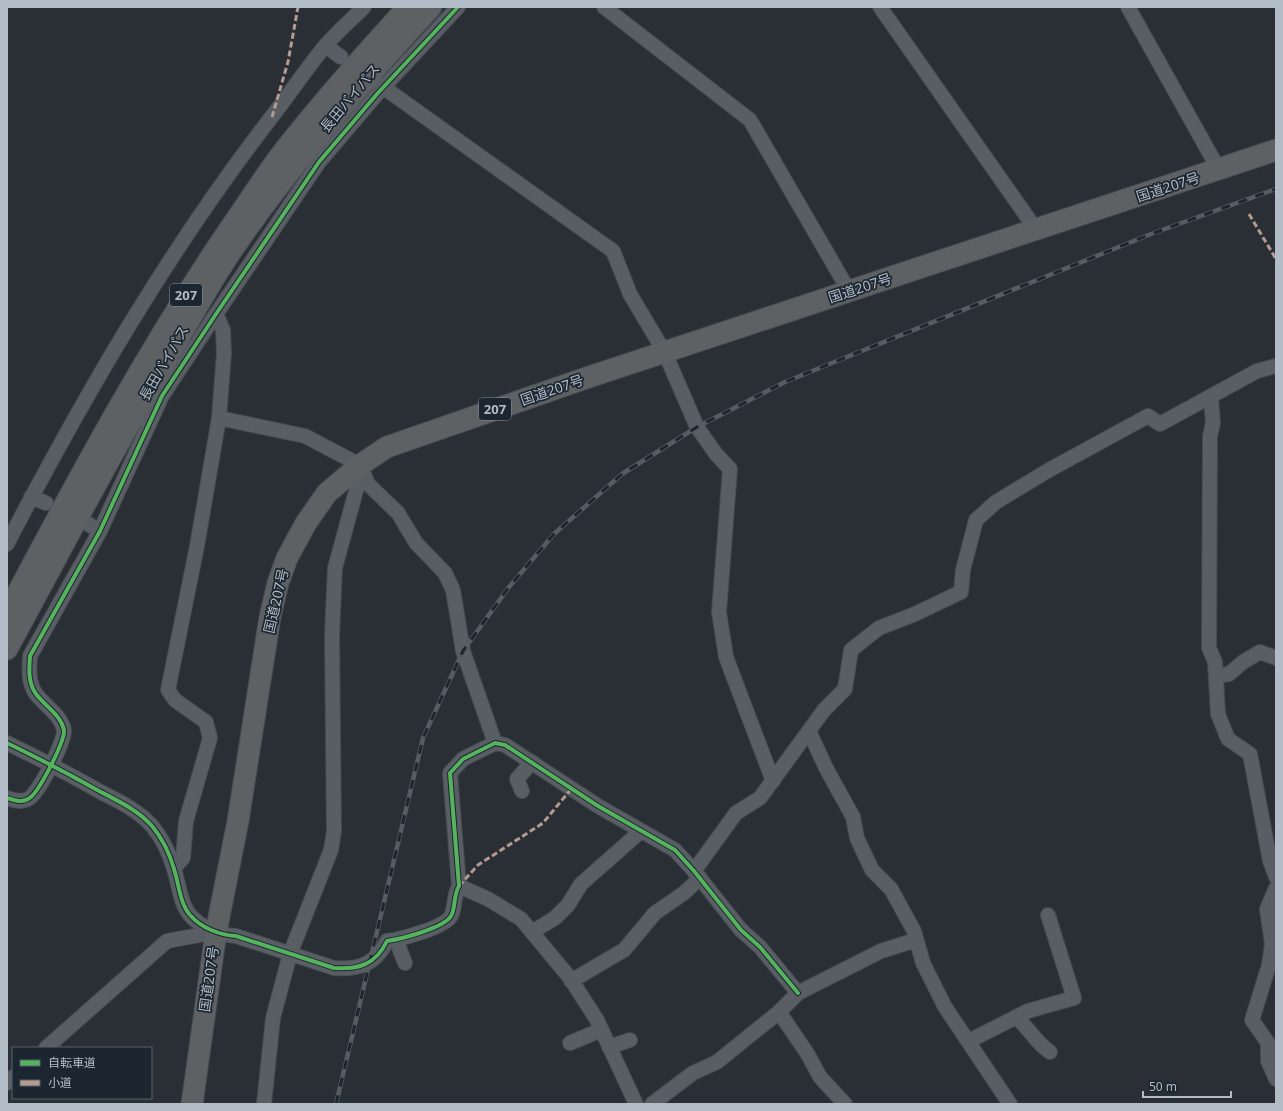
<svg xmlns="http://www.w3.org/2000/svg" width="1283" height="1111" viewBox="0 0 1283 1111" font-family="'Noto Sans','Noto Sans JP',sans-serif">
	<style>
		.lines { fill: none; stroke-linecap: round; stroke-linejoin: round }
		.minor-casing { stroke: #474b50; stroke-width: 16 }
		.highway-casing { stroke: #464b51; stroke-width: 23 }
		.minor { stroke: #585e63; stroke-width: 14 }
		.highway { stroke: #5d6164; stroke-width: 21 }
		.rail-casing { stroke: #575c61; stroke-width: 4.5 }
		.rail { stroke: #1c2630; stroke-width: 3; stroke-dasharray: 9; stroke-linecap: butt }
		.quiet { stroke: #b69a8f; stroke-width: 3; stroke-dasharray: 6 3; stroke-linecap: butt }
		.cycleway-casing { stroke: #1c2630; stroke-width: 6 }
		.cycleway { stroke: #56b35d; stroke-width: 4 }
		.labels { text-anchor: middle; stroke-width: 3.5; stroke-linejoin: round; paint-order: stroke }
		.shield { fill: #1c2630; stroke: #858f9a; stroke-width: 1 }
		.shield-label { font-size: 13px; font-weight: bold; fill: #b2bcc7 }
		.street-label { font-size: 14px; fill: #b2bcc7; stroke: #1c2630 }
	</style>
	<rect width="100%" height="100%" fill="#292f35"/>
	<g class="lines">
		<defs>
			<g id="minor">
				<path d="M604,7L750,120L849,291"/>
				<path d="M880,7L1037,231"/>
				<path d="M1128,7L1219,170"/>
				<path d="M326,46L341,57"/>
				<path d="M376,82L613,251L630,294L665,353L697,427L716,454L730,469L719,612L726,657L773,781"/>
				<path d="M1211,398L1213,423L1210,436L1209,648L1215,662L1218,714L1228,739L1250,754L1270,861L1276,877"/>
				<path d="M219,418L305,436L360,465L368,484L398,513L416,543L445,573L453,590L463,651L495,743"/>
				<path d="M31,497L46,503"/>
				<path d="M88,524L100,531"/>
				<path d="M7,544C84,396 168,251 270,119C289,95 306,69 325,46C337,32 351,20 364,7"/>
				<path d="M1216,676L1229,674L1243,662L1260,652L1276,658"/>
				<path d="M809,731L826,768L853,817L857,838L872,870L891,889L914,931L923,963L945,1007L1010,1104"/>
				<path d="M7,743C38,758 69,774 99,791C118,801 138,810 152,826C162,838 170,855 174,869C179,884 180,904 190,915C201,928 220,935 236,936L334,968C359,970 376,964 387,941C401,939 444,928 451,916C456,907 453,896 459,886L450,773L463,759L495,743L505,745L598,806L675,850L694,871L741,930L760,947L798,993"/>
				<path d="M522,791L517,779L532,762"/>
				<path d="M7,798C14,800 21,803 28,799C38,795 65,741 64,730C61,715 45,706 36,694C28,683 29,669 30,656L100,531L162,396L216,314L319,162L377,94L458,7"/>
				<path d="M174,868L183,858L186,821L210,738L206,722L175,700L168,690L197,546L219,418L224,353L223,330L216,314"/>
				<path d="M694,871L736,813L760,798L824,710L845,689L851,650L879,628L915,614L961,592L963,570L976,520L996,502L1049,470L1148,416L1160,424L1257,371L1276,366"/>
				<path d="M459,886L488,899L521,919L570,978L597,1020L636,1104"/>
				<path d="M1276,888L1267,909L1272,944L1269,965L1252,1020L1268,1043V1061L1276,1079"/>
				<path d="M532,932L555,918L568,905L581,884L641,831"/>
				<path d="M396,940L405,963"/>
				<path d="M571,981L624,950L655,913L684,893L700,878"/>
				<path d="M779,1012L807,1053L820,1077L845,1104"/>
				<path d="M1016,1017C1029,1028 1036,1043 1050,1052"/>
				<path d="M969,1041L1028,1011L1074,998L1048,915"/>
				<path d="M570,1043L601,1030"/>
				<path d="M609,1047L630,1040"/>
				<path d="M46,1048L167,941L216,932"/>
				<path d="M7,1083L13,1077"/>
				<path d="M264,1104L273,1018L290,954L331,850L334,831L332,635L335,568L357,487L360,465"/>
				<path d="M652,1104L693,1073L717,1062L779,1012L798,993L881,951L916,940"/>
			</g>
			<g id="highway">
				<path d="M7,613C80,475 153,339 242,211C256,191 269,170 284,151C323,101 365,54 408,7"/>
				<path d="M7,649C62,548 115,445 174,346C193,314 211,281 232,250C290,165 361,83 431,7"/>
				<path d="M192,1104L216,932L238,821L270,617L278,583L287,558L306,523L327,493L360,465L387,447L586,378L1276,150"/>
			</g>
		</defs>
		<use href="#minor" class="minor-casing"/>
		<use href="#highway" class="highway-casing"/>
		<use href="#minor" class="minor"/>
		<use href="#highway" class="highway"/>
		<defs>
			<path id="rail" d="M336,1104L423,738L463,651L509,587L554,534L622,474L697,427L785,382L1151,234L1276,189"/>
		</defs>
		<use href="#rail" class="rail-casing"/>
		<use href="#rail" class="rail"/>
		<g class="quiet">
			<path d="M272,117L288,62L298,7"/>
			<path d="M1249,214L1276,259"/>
			<path d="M459,886L478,865L543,823L572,788"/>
		</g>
		<defs>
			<g id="cycleway">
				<path d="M7,743C38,758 69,774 99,791C118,801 138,810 152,826C162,838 170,855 174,869C179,884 180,904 190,915C201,928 220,935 236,936L334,968C359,970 376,964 387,941C401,939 444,928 451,916C456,907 453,896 459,886L450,773L463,759L495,743L505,745L598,806L675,850L694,871L741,930L760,947L798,993"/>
				<path d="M7,798C14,800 21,803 28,799C38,795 65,741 64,730C61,715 45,706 36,694C28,683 29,669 30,656L100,531L162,396L216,314L319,162L377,94L458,7"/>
			</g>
		</defs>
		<use href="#cycleway" class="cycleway-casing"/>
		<use href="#cycleway" class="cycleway"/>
	</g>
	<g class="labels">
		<g class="shield">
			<rect x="170" y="284" width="32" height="22" rx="3"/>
			<rect x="479" y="398" width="32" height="22" rx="3"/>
		</g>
		<g class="shield-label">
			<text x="186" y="300">207</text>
			<text x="495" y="414">207</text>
		</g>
		<g class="street-label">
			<text transform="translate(350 98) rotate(-50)" y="5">長田バイパス</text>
			<text transform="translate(1168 187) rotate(-18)" y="5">国道207号</text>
			<text transform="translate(860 288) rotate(-18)" y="5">国道207号</text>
			<text transform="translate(164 363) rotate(-60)" y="5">長田バイパス</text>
			<text transform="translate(552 390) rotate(-19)" y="5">国道207号</text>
			<text transform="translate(276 601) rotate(-77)" y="5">国道207号</text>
			<text transform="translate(209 979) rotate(-82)" y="5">国道207号</text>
		</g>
	</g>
	<rect width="1283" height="1111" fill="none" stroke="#b2bcc7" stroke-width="16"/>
	<rect x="12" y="1047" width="140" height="52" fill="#1c2630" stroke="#58626c"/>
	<rect x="20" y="1060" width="20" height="6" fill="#56b35d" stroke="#58626c"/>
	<text x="48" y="1067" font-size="12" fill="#b2bcc7">自転車道</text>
	<rect x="20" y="1080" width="20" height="6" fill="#b69a8f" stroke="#58626c"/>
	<text x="48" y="1087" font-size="12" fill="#b2bcc7">小道</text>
	<path d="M1143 1091v6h88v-6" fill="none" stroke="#b2bcc7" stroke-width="2"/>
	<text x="1149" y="1091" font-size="12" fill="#b2bcc7" stroke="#1c2630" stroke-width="3" paint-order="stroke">50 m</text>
</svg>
